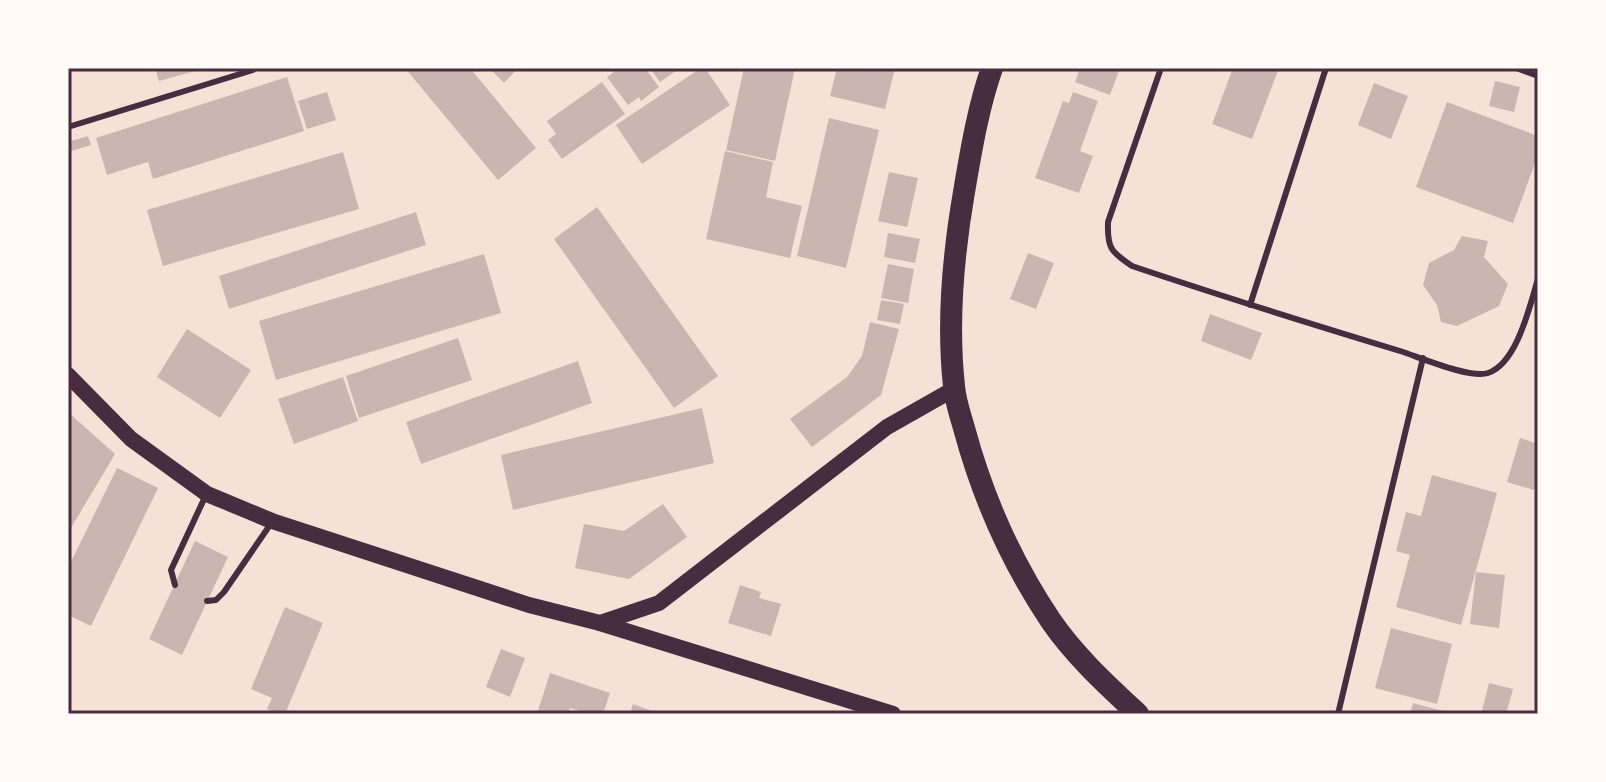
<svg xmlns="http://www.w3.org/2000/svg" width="1606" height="782" viewBox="0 0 1606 782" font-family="'Alegreya Sans',sans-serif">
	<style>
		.building { fill: #ccb4b1 }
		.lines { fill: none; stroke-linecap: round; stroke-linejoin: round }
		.service { stroke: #4a2c40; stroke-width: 6 }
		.secondary { stroke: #4a2c40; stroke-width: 16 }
		.trunk { stroke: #4a2c40; stroke-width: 22 }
		.neatline { fill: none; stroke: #4a2c40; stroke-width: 3 }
	</style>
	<rect width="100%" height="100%" fill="#f7e1d7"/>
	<g class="building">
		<path d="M155,68H202V69L159,81Z"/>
		<path d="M405,68H470L536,148L498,180Z"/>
		<path d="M489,68H518L504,83Z"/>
		<path d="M619,68H645L659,87L641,101L639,97L628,105L607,77Z"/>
		<path d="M650,68H680L660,82Z"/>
		<path d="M701,68H705L730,105L642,164L616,125Z"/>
		<path d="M744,68H795L775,161L726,150Z"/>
		<path d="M837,68H895L885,109L830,96Z"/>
		<path d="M1080,68H1120L1110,95L1075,82Z"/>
		<path d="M1233,68H1279L1252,139L1212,124Z"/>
		<path d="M287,77L304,131L153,179L148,162L107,175L96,138Z"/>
		<path d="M1495,81L1520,87L1514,112L1489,106Z"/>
		<path d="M602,82L625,114L562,159L548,140L556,134L547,121Z"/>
		<path d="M1374,83L1408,96L1391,139L1358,125Z"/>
		<path d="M327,92L336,120L307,129L298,101Z"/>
		<path d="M1073,92L1098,101L1080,151L1093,156L1079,193L1035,178L1063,101L1069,103Z"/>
		<path d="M1447,102L1538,136V155L1513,223L1416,187Z"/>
		<path d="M829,118L879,130L846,268L797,256Z"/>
		<path d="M88,136L91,145L68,152V142Z"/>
		<path d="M725,151L773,162L766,197L802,206L790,258L706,239Z"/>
		<path d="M343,152L359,209L163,266L147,210Z"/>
		<path d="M889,172L918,178L907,227L878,221Z"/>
		<path d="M597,207L718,376L674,408L554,239Z"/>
		<path d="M416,212L426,245L229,309L219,276Z"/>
		<path d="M888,233L920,239L915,263L884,257Z"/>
		<path d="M1462,236L1488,241L1484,257L1508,284L1499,306L1457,326L1441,322L1437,305L1423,285L1429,263L1454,250Z"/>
		<path d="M1028,253L1054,263L1036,309L1010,299Z"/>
		<path d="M484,254L501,313L276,380L259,321Z"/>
		<path d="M888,264L914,269L908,303L881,298Z"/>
		<path d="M881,300L904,304L900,324L877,320Z"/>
		<path d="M1210,314L1262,333L1251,360L1201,341Z"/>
		<path d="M870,322L899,329L881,395L812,447L790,419L847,377L862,356Z"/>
		<path d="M187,329L251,370L220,418L157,377Z"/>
		<path d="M458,338L472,380L359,418L346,376Z"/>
		<path d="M578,361L592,403L421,464L406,422Z"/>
		<path d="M343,377L358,421L294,444L278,399Z"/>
		<path d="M702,408L714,463L513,510L501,455Z"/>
		<path d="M68,412L115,454L68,533Z"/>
		<path d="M1520,438L1538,444V478L1534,490L1507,482Z"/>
		<path d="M117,468L158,488L91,626L68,615V568Z"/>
		<path d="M1432,475L1497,493L1461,625L1396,607L1410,555L1396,551L1406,512L1421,516Z"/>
		<path d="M663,504L687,537L629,579L575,568L584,524L624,531Z"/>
		<path d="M195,541L228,557L182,655L149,639Z"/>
		<path d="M1476,572L1505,575L1499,628L1470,624Z"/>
		<path d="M740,585L761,592L759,598L781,604L771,636L728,623Z"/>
		<path d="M285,607L323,623L285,714H279L267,709L272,698L251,689Z"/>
		<path d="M1391,628L1452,644L1437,704L1375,688Z"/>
		<path d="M501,649L525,658L510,697L486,687Z"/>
		<path d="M550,673L610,693L603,714H589L570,708L568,714H537Z"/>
		<path d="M1489,683L1513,689L1506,714H1481Z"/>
		<path d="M1413,703L1450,713V714H1410Z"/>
		<path d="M633,704L660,714H630Z"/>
	</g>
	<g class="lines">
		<g class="service">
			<path d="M1161,68L1108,222C1107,248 1111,252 1132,266C1221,296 1311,324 1400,351C1419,357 1470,379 1488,373C1517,364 1530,305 1538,279"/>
			<path d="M1516,68L1538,76"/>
			<path d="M68,127L253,70"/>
			<path d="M1250,305L1326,68"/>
			<path d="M175,585L171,570L205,497"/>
			<path d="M207,601L216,600L224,592L272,522"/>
			<path d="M1338,714L1423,358"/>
		</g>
		<g class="secondary">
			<path d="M68,375L131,439L207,494L272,521L529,605L600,623L893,714"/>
			<path d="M600,623L659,603L887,427L954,389"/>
		</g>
		<path class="trunk" d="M992,68C978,108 971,151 964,192C953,256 947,322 954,386C955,400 960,414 964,428C982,495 1012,563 1051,621C1075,656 1107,685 1138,714"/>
	</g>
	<rect width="1606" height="782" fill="none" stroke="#fffaf5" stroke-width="140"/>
	<rect x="70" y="70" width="1466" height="642" class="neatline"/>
</svg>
